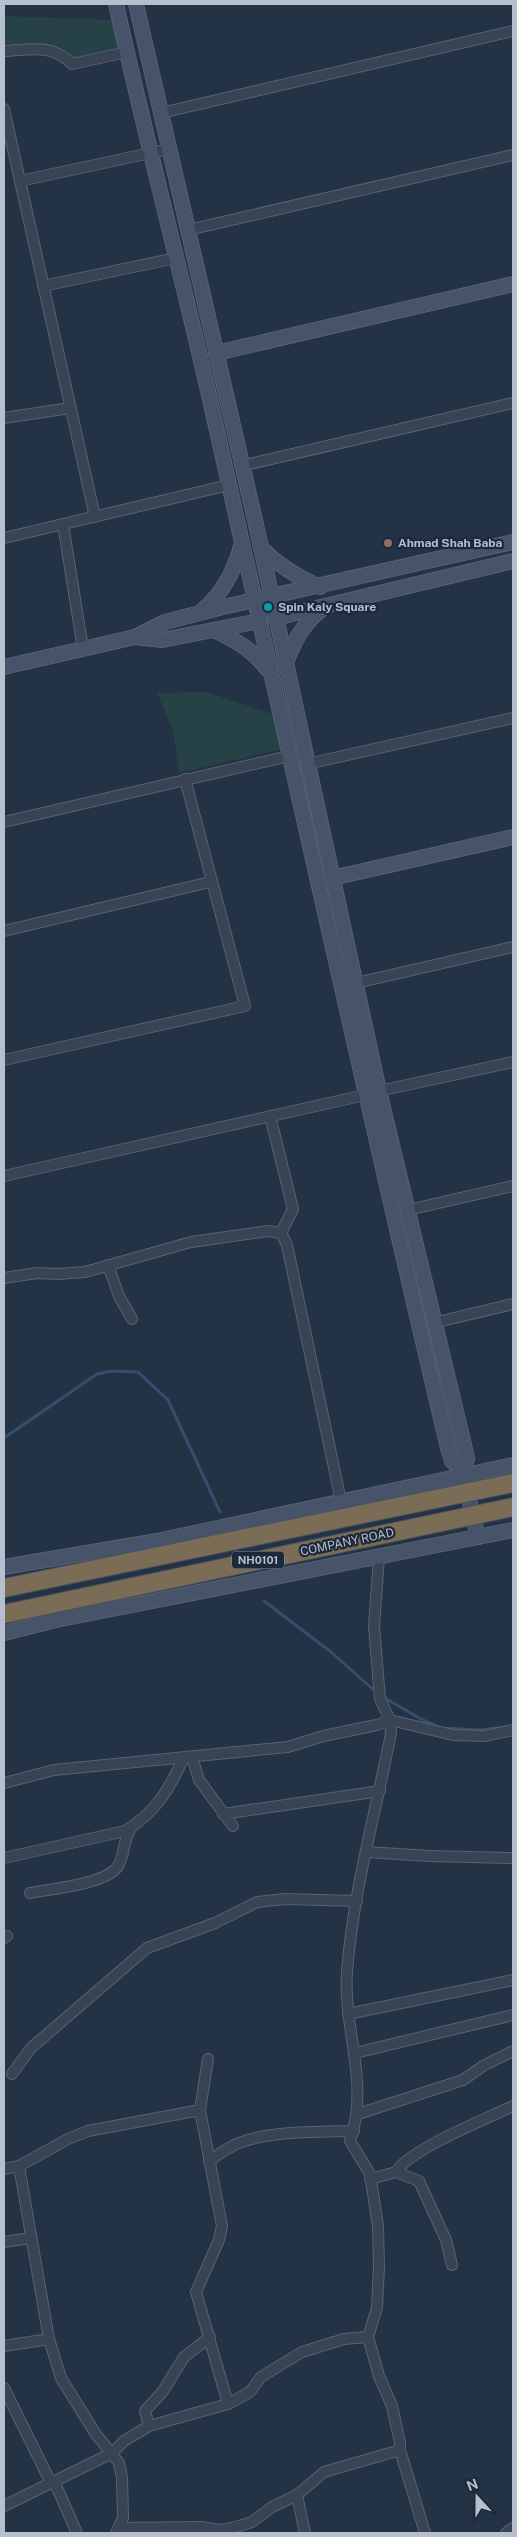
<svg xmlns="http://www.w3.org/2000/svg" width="517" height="2537" viewBox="0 0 517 2537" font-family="'Public Sans',sans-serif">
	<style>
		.green { fill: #264246 }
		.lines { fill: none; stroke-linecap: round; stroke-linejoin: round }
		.stream { stroke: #364e6e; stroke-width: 3 }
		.street-casing { stroke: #576272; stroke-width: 12 }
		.secondary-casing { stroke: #576272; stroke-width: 16 }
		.highway-casing { stroke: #434f5f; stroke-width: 20 }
		.street { stroke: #384454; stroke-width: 10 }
		.secondary { stroke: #465368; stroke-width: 14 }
		.highway { stroke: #7b6c55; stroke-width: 18 }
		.education-dot { fill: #8d6e63; stroke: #1d293a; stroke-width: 2 }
		.culture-dot { fill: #0f9aa8; stroke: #1d293a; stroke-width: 2 }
		.labels { text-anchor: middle; stroke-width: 4.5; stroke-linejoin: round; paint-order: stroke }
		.shield { fill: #1d293a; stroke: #8892a2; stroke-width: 1 }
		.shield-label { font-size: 11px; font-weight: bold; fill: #b6bfce }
		.poi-label { font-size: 12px; font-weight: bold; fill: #b6bfce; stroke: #1d293a; text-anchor: start }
		.street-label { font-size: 12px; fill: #b6bfce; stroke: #1d293a }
	</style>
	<rect width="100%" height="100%" fill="#243245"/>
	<g class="green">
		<path d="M4,16L112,20L119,49L75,59L57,47H4Z"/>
		<path d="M206,692L273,714L283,749L179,773L173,730L157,693Z"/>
	</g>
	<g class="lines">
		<g class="stream">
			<path d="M4,1438L97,1374L112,1371L138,1372L168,1400L220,1512"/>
			<path d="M264,1601L331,1652L376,1692"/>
			<path d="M383,1697L419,1718L439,1727"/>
			<path d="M445,1728L479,1730L506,1727"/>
		</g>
		<defs>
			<g id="street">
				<path d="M4,51C31,50 51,43 72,64L127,52"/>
				<path d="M4,109L95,517"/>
				<path d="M161,113L513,31"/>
				<path d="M20,181L169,149"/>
				<path d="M188,230L513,155"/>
				<path d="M43,286L176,258"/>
				<path d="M4,418L70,408"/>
				<path d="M241,466L513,403"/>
				<path d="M63,524L83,649"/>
				<path d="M4,538L229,485"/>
				<path d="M307,764L513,718"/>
				<path d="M4,822L289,756"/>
				<path d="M4,931L210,882"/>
				<path d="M356,983L513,947"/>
				<path d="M4,1060L245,1006L185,779"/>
				<path d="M379,1091L513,1062"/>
				<path d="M270,1116L293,1209L281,1233"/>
				<path d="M4,1176L365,1095"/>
				<path d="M408,1210L513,1186"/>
				<path d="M281,1233L287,1245L341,1501"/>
				<path d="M108,1265L119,1296L132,1319"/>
				<path d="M4,1278L37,1273L58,1274L85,1272L191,1242L268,1231L281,1233"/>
				<path d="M433,1323L513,1304"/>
				<path d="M379,1558L374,1626L380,1699L390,1720L391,1733C376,1812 353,1891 347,1972C343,2030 370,2083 350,2141L370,2174L378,2226L379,2266L377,2308L368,2337L379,2376L392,2406L400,2443V2450L425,2533"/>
				<path d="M192,1757L199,1780L233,1826"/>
				<path d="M4,1783L54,1770L288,1747L323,1736L377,1725L390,1720L453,1735L485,1736L513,1730"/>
				<path d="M223,1814L380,1791"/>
				<path d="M367,1852L429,1856L513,1858"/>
				<path d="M4,1858L125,1831C155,1813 169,1790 183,1759"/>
				<path d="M30,1893C51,1889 107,1884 118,1866C126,1852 122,1840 132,1827"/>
				<path d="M4,1938L7,1936"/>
				<path d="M348,2014L513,1980"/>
				<path d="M355,2053L513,2015"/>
				<path d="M208,2059L200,2110L222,2226L219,2240L196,2292L228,2404"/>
				<path d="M12,2074L31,2048L147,1948L215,1923L257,1902L285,1899L357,1901"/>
				<path d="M358,2114L463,2080L483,2066L513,2051"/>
				<path d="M209,2161C216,2157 222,2151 229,2148C259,2130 319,2132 354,2131"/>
				<path d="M19,2166L49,2339L61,2378L95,2433L119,2463L122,2478L123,2518L116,2533"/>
				<path d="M4,2169L19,2166L68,2139L88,2131L200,2110"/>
				<path d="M396,2172C410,2149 486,2119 513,2106"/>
				<path d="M370,2179L396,2172L419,2181L446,2240L452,2265"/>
				<path d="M4,2242L31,2238"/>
				<path d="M4,2346L49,2339"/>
				<path d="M4,2388L51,2483"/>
				<path d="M149,2426L145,2411L163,2391L184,2357L210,2337"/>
				<path d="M54,2481L77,2533"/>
				<path d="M297,2495L305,2533"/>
				<path d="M4,2506L112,2453L124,2441L149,2426L228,2404L250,2392L261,2377L302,2352L344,2339L368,2337"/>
				<path d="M120,2528L201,2527L221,2530L239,2526L252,2522L272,2507L297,2495L324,2472L400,2450"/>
				<path d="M506,2533L513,2528"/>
			</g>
			<g id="secondary">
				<path d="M116,4C145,135 179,264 209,395C288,746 365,1098 448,1448L452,1461L462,1470L478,1537"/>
				<path d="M136,4L257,529L379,1091L466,1453L467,1459L462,1470"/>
				<path d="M216,353L513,284"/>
				<path d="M261,548C278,565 297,577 320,587"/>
				<path d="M203,610C223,593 234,572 241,546"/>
				<path d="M275,618L513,561"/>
				<path d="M214,630C235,640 253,650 267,669"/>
				<path d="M135,637L162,640L259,621"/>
				<path d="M285,665C294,642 302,624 322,609"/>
				<path d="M4,667L135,637L165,622L223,607L513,542"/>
				<path d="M332,878L513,837"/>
				<path d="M4,1567L157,1541L513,1465"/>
				<path d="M4,1633L56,1620L513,1530"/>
			</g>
			<g id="highway">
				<path d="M4,1588L513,1483"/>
				<path d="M4,1614L513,1507"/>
			</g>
		</defs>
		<use href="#street" class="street-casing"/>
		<use href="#secondary" class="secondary-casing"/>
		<use href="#highway" class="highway-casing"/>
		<use href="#street" class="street"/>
		<use href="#secondary" class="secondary"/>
		<use href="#highway" class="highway"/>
	</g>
	<circle class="education-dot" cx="388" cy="543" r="5"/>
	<circle class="culture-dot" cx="268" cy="607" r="5"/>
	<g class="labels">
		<rect class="shield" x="232" y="1551.5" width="52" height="17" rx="4"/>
		<g class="shield-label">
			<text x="258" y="1564">NH0101</text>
		</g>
		<g class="poi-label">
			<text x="398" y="547">Ahmad Shah Baba</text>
			<text x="278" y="611">Spin Kaly Square</text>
		</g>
		<g class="street-label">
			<text transform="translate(347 1542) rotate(-12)" y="4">COMPANY ROAD</text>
		</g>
	</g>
	<rect width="517" height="2537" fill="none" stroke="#b6bfce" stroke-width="10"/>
	<g transform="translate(477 2497) rotate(339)" stroke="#1d293a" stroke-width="4" paint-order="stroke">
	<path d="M0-4L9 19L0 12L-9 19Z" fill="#b6bfce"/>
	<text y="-8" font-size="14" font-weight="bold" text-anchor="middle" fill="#b6bfce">N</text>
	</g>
</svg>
